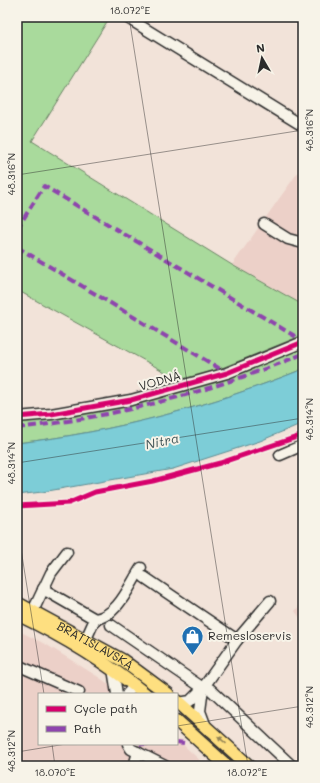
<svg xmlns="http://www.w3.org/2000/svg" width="320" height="783" viewBox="0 0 320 783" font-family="Mali,sans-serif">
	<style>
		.built { fill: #ecd0c8 }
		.green { fill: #a9da9c; stroke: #6a8264 }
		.water { fill: #7dcdd7; stroke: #5c8c92 }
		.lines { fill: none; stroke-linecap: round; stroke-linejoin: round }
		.minor-casing { stroke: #2b2b2b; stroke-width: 13 }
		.major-casing { stroke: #2b2b2b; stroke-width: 15 }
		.minor { stroke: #f7f3e8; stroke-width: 10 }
		.major { stroke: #fedf80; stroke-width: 12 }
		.quiet { stroke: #8e44ad; stroke-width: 4; stroke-dasharray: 8 4; stroke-linecap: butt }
		.cycleway-casing { stroke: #f7f3e8; stroke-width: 8 }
		.cycleway { stroke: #d6006c; stroke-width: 5 }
		.oneway { fill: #948556 }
		.ticks { fill: none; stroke: #2b2b2b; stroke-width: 1; stroke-opacity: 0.45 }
		.labels { text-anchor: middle; stroke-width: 4; stroke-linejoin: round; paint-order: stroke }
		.street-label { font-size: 12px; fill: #2b2b2b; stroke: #f7f3e8 }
		.poi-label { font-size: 12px; fill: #2b2b2b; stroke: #f7f3e8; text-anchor: start }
		.water-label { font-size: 13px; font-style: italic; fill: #405456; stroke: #f7f3e8 }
		.neatline { fill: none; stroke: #2b2b2b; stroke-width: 1.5 }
		.ticks-label { font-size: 10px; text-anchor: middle; fill: #2b2b2b }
	</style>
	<rect width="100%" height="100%" fill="#f2e3d9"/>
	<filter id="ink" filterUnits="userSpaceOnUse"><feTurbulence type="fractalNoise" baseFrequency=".025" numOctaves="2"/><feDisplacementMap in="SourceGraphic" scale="8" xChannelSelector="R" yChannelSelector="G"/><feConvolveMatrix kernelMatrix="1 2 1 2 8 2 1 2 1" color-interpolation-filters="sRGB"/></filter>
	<g filter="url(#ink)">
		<g class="built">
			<path d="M303,160V305L232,265L301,168Z"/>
			<path d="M303,602V622L295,611Z"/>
			<path d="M17,630L47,645L100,678L122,694H39V744H177V739L206,766H17Z"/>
		</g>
		<g class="green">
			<path d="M23,17H110L32,141L232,265L303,305V335L185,383L17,290V27Z"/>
			<path d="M303,346V369C212,406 114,432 17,443V419L101,409Z"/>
		</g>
		<path class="water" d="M303,369V423L260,441L173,469L42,492L17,495V443C114,432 212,406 303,369Z"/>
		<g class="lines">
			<defs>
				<g id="minor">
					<path d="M126,17L303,126"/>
					<path d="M264,224L288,239L303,243"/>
					<path d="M17,417L51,414L131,400L227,373L303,342"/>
					<path d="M280,455L303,445"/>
					<path d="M144,577L237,640L203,688L190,701L179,703"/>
					<path d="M43,589L95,619L86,639"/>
					<path d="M33,611L51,573L67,552"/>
					<path d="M95,619C118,616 129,586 141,568"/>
					<path d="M111,625L203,688L210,689L292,766"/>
					<path d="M237,640L270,601"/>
					<path d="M17,665L79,692"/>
					<path d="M113,669L117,694"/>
					<path d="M203,688L200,711L206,727"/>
					<path d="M127,694L135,685"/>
					<path d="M128,744L131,749L165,766"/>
					<path d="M134,766L138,752"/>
				</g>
				<g id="major">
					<path id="s1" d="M17,603L122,660L168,694"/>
					<path d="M17,614C63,636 106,662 145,694"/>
					<path d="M177,701L249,766"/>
					<path d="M177,721L227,766"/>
				</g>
			</defs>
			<use href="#minor" class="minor-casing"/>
			<use href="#major" class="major-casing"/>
			<use href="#minor" class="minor"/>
			<use href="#major" class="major"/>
			<g class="quiet">
				<path d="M17,229L44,186L303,341"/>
				<path d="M17,247L227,373"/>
				<path d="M17,428C116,417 211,392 303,354"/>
				<path d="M177,742L184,743"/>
				<path d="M140,744H152"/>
			</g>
			<defs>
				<g id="cycleway">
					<path d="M17,417L51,414L131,400L227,373L303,342"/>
					<path d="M17,506L69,503L95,492L153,481L220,463L303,435"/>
				</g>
			</defs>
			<use href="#cycleway" class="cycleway-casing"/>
			<use href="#cycleway" class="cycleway"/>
		</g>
		<defs><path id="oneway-solid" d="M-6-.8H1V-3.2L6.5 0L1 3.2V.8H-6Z"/></defs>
		<use class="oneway" href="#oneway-solid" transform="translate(222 740) rotate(-139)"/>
	</g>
	<path class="ticks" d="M129,17L248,766M17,175L303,130M17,463L303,418M17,524L44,694M177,726L303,706M52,744L55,766M17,752L66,744"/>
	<defs>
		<symbol id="shop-pin" viewBox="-11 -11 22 30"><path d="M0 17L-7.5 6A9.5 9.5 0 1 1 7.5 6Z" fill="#1f6fb2" stroke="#f7f3e8"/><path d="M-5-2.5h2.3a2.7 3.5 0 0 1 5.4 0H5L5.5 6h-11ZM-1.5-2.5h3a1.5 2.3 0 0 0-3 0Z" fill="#fff"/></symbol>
	</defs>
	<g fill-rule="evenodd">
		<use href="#shop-pin" x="180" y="624" width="25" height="34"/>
	</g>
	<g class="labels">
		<g class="street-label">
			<text transform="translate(160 381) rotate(-16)" y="4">VODNÁ</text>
			<text dy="4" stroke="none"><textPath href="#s1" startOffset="89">BRATISLAVSKÁ</textPath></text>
		</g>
		<g class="poi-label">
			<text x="208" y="640">Remesloservis</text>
		</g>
		<g class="water-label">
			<text transform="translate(162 441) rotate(-12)" y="5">Nitra</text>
		</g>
	</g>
	<rect width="320" height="783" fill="none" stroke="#f7f3e8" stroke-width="44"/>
	<rect x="38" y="693" width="140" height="52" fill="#f7f3e8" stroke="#a5a39c"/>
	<rect x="46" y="706" width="20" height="6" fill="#d6006c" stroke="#a5a39c"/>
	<text x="74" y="713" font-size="12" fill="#2b2b2b">Cycle path</text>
	<rect x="46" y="726" width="20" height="6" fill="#8e44ad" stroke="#a5a39c"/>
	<text x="74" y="733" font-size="12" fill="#2b2b2b">Path</text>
	<g transform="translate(262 58) rotate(351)" stroke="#f7f3e8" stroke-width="3" paint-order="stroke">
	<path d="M0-3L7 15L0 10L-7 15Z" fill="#2b2b2b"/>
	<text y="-6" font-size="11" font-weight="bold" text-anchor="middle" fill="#2b2b2b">N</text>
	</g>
	<rect x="22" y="22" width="276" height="739" class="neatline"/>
	<g class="ticks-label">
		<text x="130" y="14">18.072°E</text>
		<text transform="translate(309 130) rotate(-90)" y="4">48.316°N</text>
		<text transform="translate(11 174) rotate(-90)" y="4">48.316°N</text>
		<text transform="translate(309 419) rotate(-90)" y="4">48.314°N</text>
		<text transform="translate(11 463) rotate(-90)" y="4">48.314°N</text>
		<text transform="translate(309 707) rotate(-90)" y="4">48.312°N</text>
		<text transform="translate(11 751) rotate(-90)" y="4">48.312°N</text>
		<text x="55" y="776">18.070°E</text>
		<text x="247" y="776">18.072°E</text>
	</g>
</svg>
